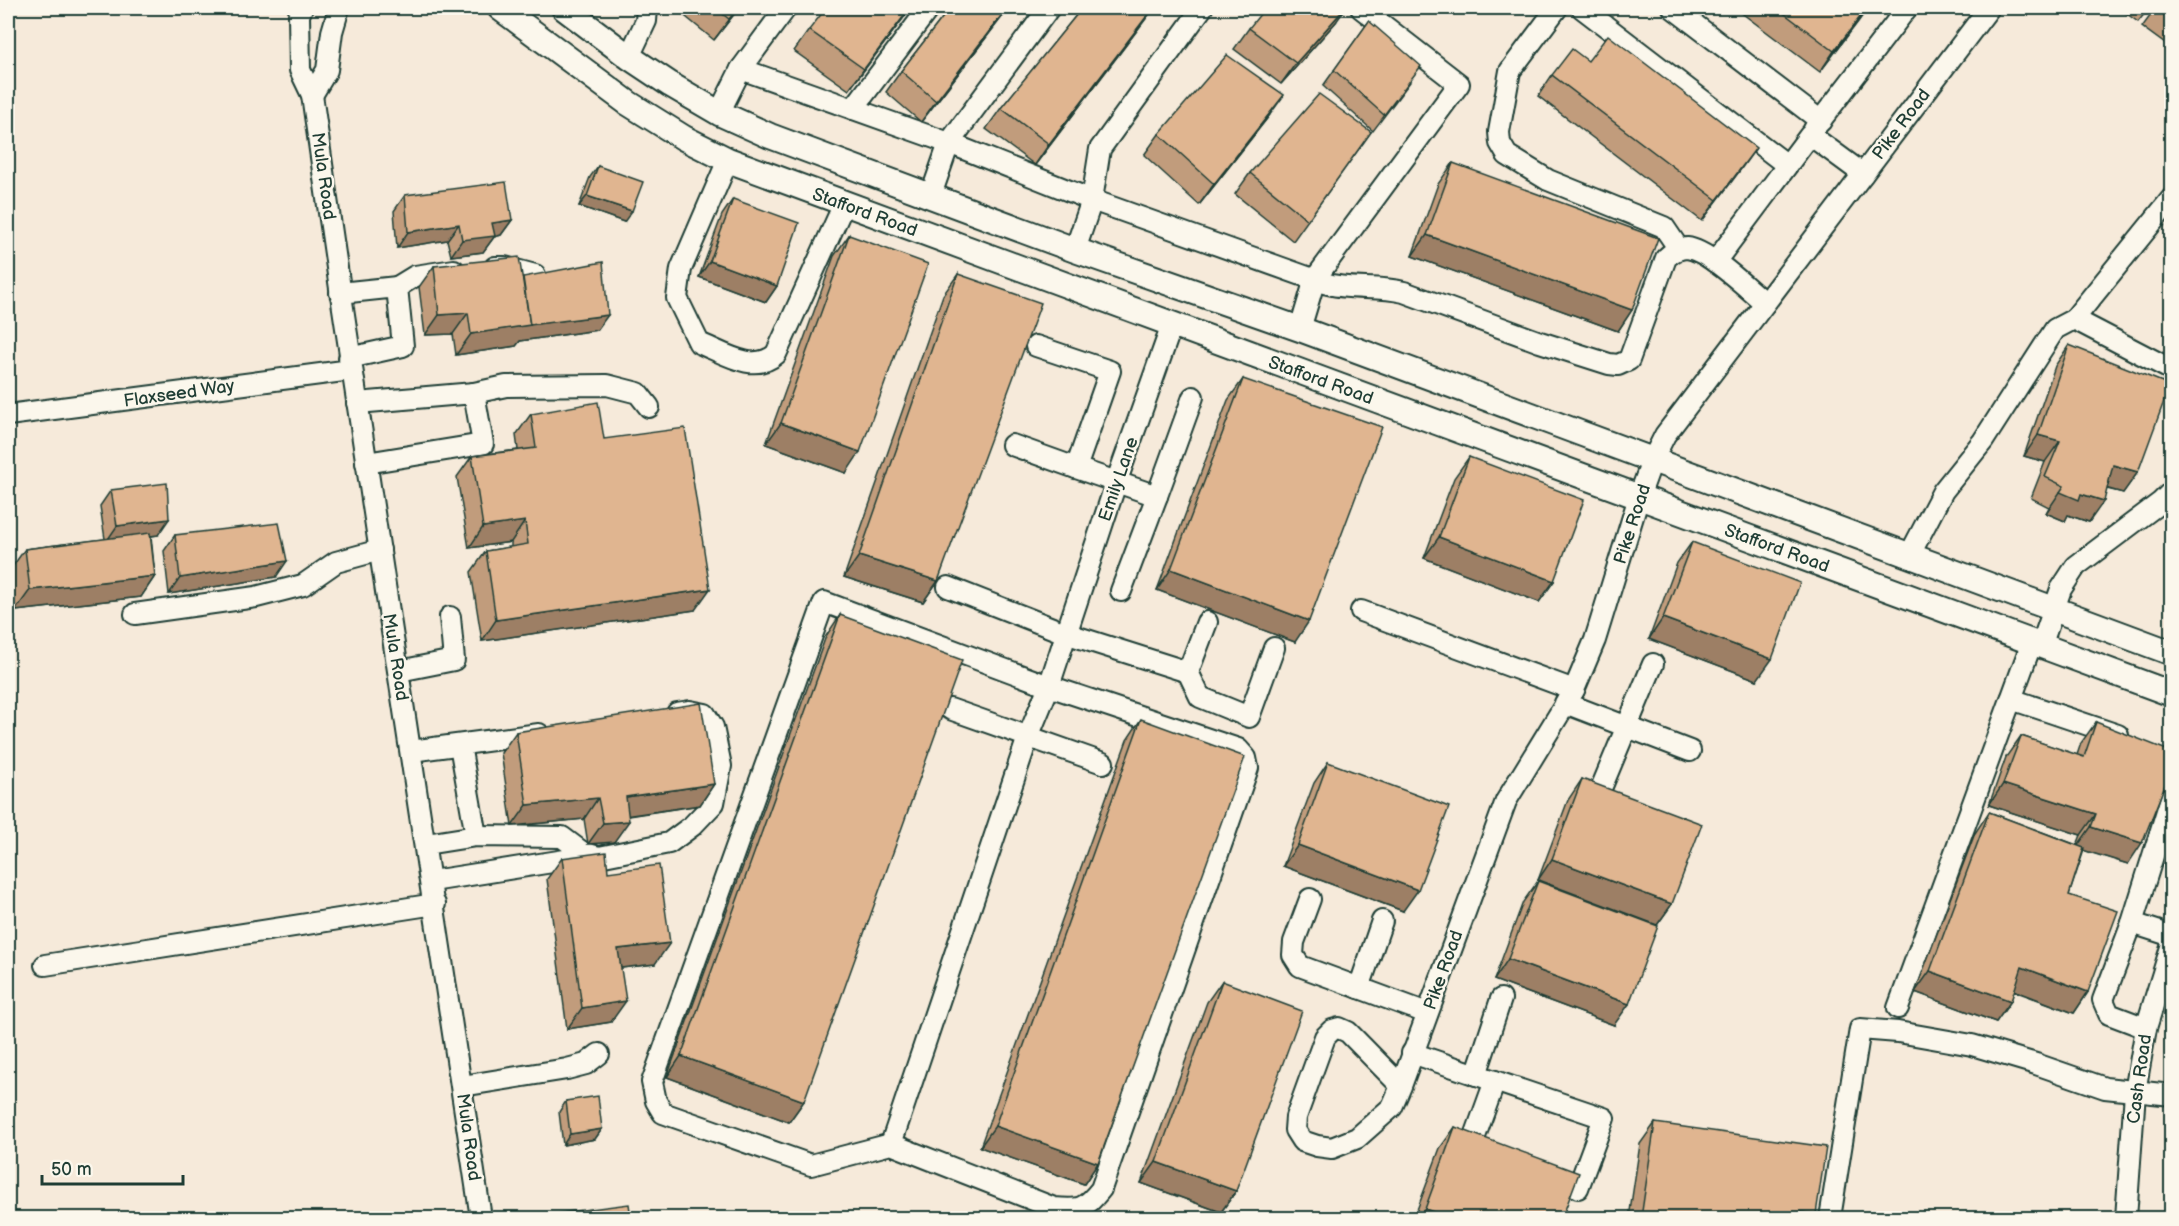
<svg xmlns="http://www.w3.org/2000/svg" width="2179" height="1226" viewBox="0 0 2179 1226" font-family="'Balsamiq Sans',sans-serif">
	<style>
		.lines { fill: none; stroke-linecap: round; stroke-linejoin: round }
		.minor-casing { stroke: #1f3d34; stroke-width: 24 }
		.major-casing { stroke: #1f3d34; stroke-width: 28 }
		.minor { stroke: #fbf7ec; stroke-width: 20 }
		.major { stroke: #fbf7ec; stroke-width: 24 }
		.wall { fill: #c19c7c; stroke: #1f3d34; stroke-width: 1.5 }
		.shaded-wall { fill: #9d7f65; stroke: #1f3d34; stroke-width: 1.5 }
		.building { fill: #e0b590; stroke: #1f3d34; stroke-width: 1.5 }
		.labels { text-anchor: middle; stroke-width: 5; stroke-linejoin: round; paint-order: stroke }
		.street-label { font-size: 18px; fill: #1f3d34; stroke: #fbf7ec }
	</style>
	<rect width="100%" height="100%" fill="#f6eada"/>
	<filter id="ink" filterUnits="userSpaceOnUse"><feTurbulence type="fractalNoise" baseFrequency=".0167" numOctaves="2"/><feDisplacementMap in="SourceGraphic" scale="12" xChannelSelector="R" yChannelSelector="G"/><feConvolveMatrix kernelMatrix="1 2 1 2 8 2 1 2 1" color-interpolation-filters="sRGB"/></filter>
	<g filter="url(#ink)">
		<g class="lines">
			<defs>
				<g id="minor">
					<path d="M302,8L299,15L300,70L312,95C365,470 426,844 481,1218"/>
					<path d="M1557,8L1510,71L1499,132L1500,143L1507,155L1548,180L1664,227L1679,249"/>
					<path d="M1582,8L1787,165"/>
					<path d="M1673,8L1821,121"/>
					<path d="M629,57L646,21L647,8"/>
					<path d="M741,69L786,8"/>
					<path d="M312,95L327,70L332,32L339,8"/>
					<path d="M853,109L929,8"/>
					<path d="M719,113L741,69L949,143L1049,8"/>
					<path d="M1814,129L1907,8"/>
					<path d="M728,160L681,269L677,298L699,343C724,353 754,374 776,354L844,204"/>
					<path d="M931,195L949,143L1092,200L1324,283C1350,291 1377,285 1404,292L1540,342L1609,364L1618,365L1629,360L1666,258C1672,252 1679,248 1687,248C1708,250 1748,289 1765,303"/>
					<path d="M1075,250L1092,200L1100,149L1202,8"/>
					<path d="M1715,262L1810,135L1863,174"/>
					<path d="M495,267H505L535,275"/>
					<path d="M397,287L415,276L454,270"/>
					<path d="M340,293L397,287L403,346L349,358"/>
					<path d="M2074,319L2172,198"/>
					<path d="M1300,329L1315,279L1459,84L1361,8"/>
					<path d="M1036,346L1110,371L1076,468L1157,496L1121,591"/>
					<path d="M474,393L506,386L607,385L638,393L649,407"/>
					<path d="M357,403L474,393L483,444L366,463"/>
					<path d="M8,415L351,370"/>
					<path d="M1012,445L1076,468"/>
					<path d="M1157,496L1193,397"/>
					<path d="M1909,556L1943,491L1983,441L2055,329L2074,319L2172,370"/>
					<path d="M948,587L1065,633L1188,672L1200,697L1249,717L1274,648"/>
					<path d="M824,602L1049,686L1238,749L1246,758L1248,768L1101,1189C1084,1210 1080,1210 1054,1208L891,1144L811,1165L663,1113L656,1101L652,1082Z"/>
					<path d="M1361,611L1574,690"/>
					<path d="M135,614L256,597L303,585L336,562L380,550"/>
					<path d="M2041,646L2061,589L2076,566L2161,502L2172,491"/>
					<path d="M399,671L454,660L450,617"/>
					<path d="M1188,672L1207,622"/>
					<path d="M2011,699L2118,735"/>
					<path d="M1565,703L1690,751"/>
					<path d="M950,709L1103,763"/>
					<path d="M460,745L476,836"/>
					<path d="M411,751L539,734"/>
					<path d="M1597,798L1653,664"/>
					<path d="M426,844L476,836L562,837L582,852L599,857L669,843L692,826L714,803L721,766L713,727L705,714L690,711L677,713"/>
					<path d="M432,881L565,860L582,852"/>
					<path d="M1310,899L1294,942L1293,955L1300,966L1427,1013"/>
					<path d="M2132,923L2172,795"/>
					<path d="M45,965L435,904"/>
					<path d="M1359,988L1382,921"/>
					<path d="M1898,1008L2032,642"/>
					<path d="M2146,1028L2109,1014L2103,1000L2132,923L2172,936"/>
					<path d="M1412,1053L1604,1118L1578,1188"/>
					<path d="M1476,1075L1501,999"/>
					<path d="M462,1086L567,1069L586,1064L599,1054"/>
					<path d="M1401,1086L1348,1032L1339,1028L1332,1030L1325,1037L1296,1117L1295,1130L1302,1141L1317,1146L1332,1148L1357,1138L1392,1107L1401,1086L1506,801L1574,690L1595,640L1639,497L1652,461L1665,435L1989,8"/>
					<path d="M891,1144L1028,737L1049,686L1116,483L1172,325"/>
					<path d="M1469,1153L1495,1081"/>
					<path d="M1830,1218L1860,1029L1898,1032L1972,1045L2036,1064L2105,1088L2172,1095"/>
					<path d="M2126,1218L2135,1092L2146,1028L2172,944"/>
				</g>
				<g id="major">
					<path d="M500,8L628,103L684,138L728,160L2172,694"/>
					<path d="M564,8L629,57L671,85L719,113L770,136L1075,250L1300,329L2172,653"/>
				</g>
			</defs>
			<use href="#minor" class="minor-casing"/>
			<use href="#major" class="major-casing"/>
			<use href="#minor" class="minor"/>
			<use href="#major" class="major"/>
		</g>
		<g class="wall">
			<path d="M675,8H739L714,40Z"/>
			<path d="M911,8L849,90L794,51L809,30Z"/>
			<path d="M950,8H1009L921,122L886,92L901,71Z"/>
			<path d="M1082,8H1154L1035,165L986,129L1001,108Z"/>
			<path d="M1735,8H1868L1820,72Z"/>
			<path d="M2119,8H2149L2138,22Z"/>
			<path d="M2156,8H2172V49L2142,27Z"/>
			<path d="M1369,21L1410,82L1373,131L1323,86Z"/>
			<path d="M1336,22L1281,84L1234,49L1249,28Z"/>
			<path d="M1588,61L1741,169L1702,221L1538,96L1552,75Z"/>
			<path d="M1269,116L1199,205L1144,155L1159,134Z"/>
			<path d="M1371,132L1293,241L1235,194L1250,173Z"/>
			<path d="M1453,163L1632,310L1618,331L1412,256L1438,184Z"/>
			<path d="M598,166L624,222L579,206L590,177Z"/>
			<path d="M405,195L512,220L501,235L494,237L483,252L451,256L447,240L397,248L394,211Z"/>
			<path d="M733,199L777,286L766,302L699,277L722,215Z"/>
			<path d="M849,235L846,473L766,444L834,256Z"/>
			<path d="M434,266L523,277L597,330L520,341L516,346L456,355L453,334L425,335L419,287Z"/>
			<path d="M958,274L938,581L923,602L844,577L943,295Z"/>
			<path d="M2069,345L2138,472L2123,493L2107,489L2089,522L2068,515L2065,521L2046,513L2049,507L2031,498L2045,462L2024,456L2055,366Z"/>
			<path d="M1243,379L1295,642L1157,590L1228,400Z"/>
			<path d="M531,414L604,439L695,610L482,641L471,572L486,551L511,547V542L469,548L457,477L472,456L518,450L516,435Z"/>
			<path d="M1469,457L1554,581L1539,602L1424,558L1454,478Z"/>
			<path d="M111,490L158,535L151,536L155,576L141,597L15,611L10,570L25,549L105,539L100,506Z"/>
			<path d="M175,535L276,577L169,594L164,551Z"/>
			<path d="M1692,542L1757,680L1649,639L1677,563Z"/>
			<path d="M840,615L804,1101L789,1122L667,1077L826,636Z"/>
			<path d="M1141,719L1098,1163L1084,1184L980,1147L1127,740Z"/>
			<path d="M2096,722L2128,864L2084,850L2069,895L2088,992L2074,1013L2014,991L2011,1001L1996,1022L1915,992L1975,833L1989,812L2077,845L2081,835L1989,805L2006,757L2021,736L2077,755L2081,743Z"/>
			<path d="M516,732L714,784L700,805L628,816L614,842L588,844L584,819L512,826L501,753Z"/>
			<path d="M1328,762L1403,911L1283,866L1314,783Z"/>
			<path d="M1582,779L1672,904L1657,925L1538,880L1568,800Z"/>
			<path d="M562,858L608,872L655,964L621,968L611,1022L567,1029L547,879Z"/>
			<path d="M1538,881L1614,1025L1494,980L1523,902Z"/>
			<path d="M1222,981L1236,1191L1221,1212L1141,1183L1207,1002Z"/>
			<path d="M566,1101L602,1129L595,1139L563,1145L559,1112Z"/>
			<path d="M1655,1123L1813,1218H1629L1640,1144Z"/>
			<path d="M1455,1127L1562,1218H1414L1440,1148Z"/>
		</g>
		<g class="shaded-wall">
			<path d="M738,8H739L714,40Z"/>
			<path d="M910,8H911L849,90L864,69Z"/>
			<path d="M1007,8H1009L921,122L936,101Z"/>
			<path d="M1153,8H1154L1035,165L1049,144Z"/>
			<path d="M1345,8H1346L1336,22L1281,84L1296,63Z"/>
			<path d="M1868,8L1858,22L1820,72L1834,51Z"/>
			<path d="M1284,95L1269,116L1199,205L1214,184Z"/>
			<path d="M1756,148L1741,169L1702,221L1717,200Z"/>
			<path d="M587,196L632,211L624,222L579,206Z"/>
			<path d="M512,220L501,235L494,237L483,252L451,256L462,240L492,223Z"/>
			<path d="M459,224L447,240L397,248L408,232Z"/>
			<path d="M1427,235L1632,310L1618,331L1412,256Z"/>
			<path d="M710,261L777,286L766,302L699,277Z"/>
			<path d="M468,313L453,334L425,335L439,315Z"/>
			<path d="M608,315L597,330L520,341L516,346L456,355L471,334L526,325Z"/>
			<path d="M781,423L860,452L846,473L766,444Z"/>
			<path d="M2038,435L2060,441L2045,462L2024,456Z"/>
			<path d="M2113,465L2138,472L2123,493L2098,486Z"/>
			<path d="M2060,492L2081,494L2104,501L2089,522L2068,515L2065,521L2046,513Z"/>
			<path d="M169,519L158,535L106,542L117,526Z"/>
			<path d="M525,521L511,542L469,548L483,527Z"/>
			<path d="M1439,537L1554,581L1539,602L1424,558Z"/>
			<path d="M859,556L938,581L923,602L844,577Z"/>
			<path d="M287,561L276,577L169,594L180,578Z"/>
			<path d="M1171,569L1309,621L1295,642L1157,590Z"/>
			<path d="M155,576L141,597L15,611L30,590Z"/>
			<path d="M710,589L695,610L482,641L496,620Z"/>
			<path d="M1663,618L1772,659L1757,680L1649,639Z"/>
			<path d="M714,784L700,805L611,818L626,797Z"/>
			<path d="M2003,784L2096,814L2081,835L1989,805Z"/>
			<path d="M598,798L584,819L512,826L527,805Z"/>
			<path d="M629,821L614,842L588,844L603,823Z"/>
			<path d="M2091,827L2142,843L2128,864L2076,848Z"/>
			<path d="M1298,845L1418,890L1403,911L1283,866Z"/>
			<path d="M1552,859L1672,904L1657,925L1538,880Z"/>
			<path d="M670,943L655,964L604,970L618,949Z"/>
			<path d="M1508,959L1629,1004L1614,1025L1494,980Z"/>
			<path d="M2022,967L2088,992L2074,1013L2008,988Z"/>
			<path d="M1930,971L2011,1001L1996,1022L1915,992Z"/>
			<path d="M626,1001L611,1022L567,1029L582,1008Z"/>
			<path d="M681,1056L804,1101L789,1122L667,1077Z"/>
			<path d="M995,1126L1098,1163L1084,1184L980,1147Z"/>
			<path d="M602,1129L595,1139L563,1145L570,1134Z"/>
			<path d="M1156,1162L1236,1191L1221,1212L1141,1183Z"/>
			<path d="M1425,1209L1451,1218H1418Z"/>
			<path d="M1802,1212L1816,1214L1813,1218H1798Z"/>
		</g>
		<g class="building">
			<path d="M715,8H738L729,19Z"/>
			<path d="M826,8H910L864,69L809,30Z"/>
			<path d="M950,8H1007L936,101L901,71Z"/>
			<path d="M1082,8H1153L1049,144L1001,108Z"/>
			<path d="M1265,8H1345L1296,63L1249,28Z"/>
			<path d="M1777,8H1867L1834,51Z"/>
			<path d="M2158,8H2172V17Z"/>
			<path d="M1369,21L1421,66L1384,115L1334,70Z"/>
			<path d="M1608,35L1756,148L1717,200L1552,75L1572,49L1588,61Z"/>
			<path d="M1227,55L1284,95L1214,184L1159,134Z"/>
			<path d="M1319,94L1371,132L1308,220L1250,173Z"/>
			<path d="M1453,163L1658,238L1632,310L1427,235Z"/>
			<path d="M598,166L643,182L632,211L587,196Z"/>
			<path d="M506,182L512,220L492,223L495,236L462,240L459,224L408,232L405,195Z"/>
			<path d="M733,199L799,223L777,286L710,261Z"/>
			<path d="M849,235L928,264L860,452L781,423Z"/>
			<path d="M519,257L530,325L471,334L468,313L439,315L434,266Z"/>
			<path d="M603,262L608,315L530,325L523,277Z"/>
			<path d="M958,274L1041,303L938,581L859,556Z"/>
			<path d="M2069,345L2170,385L2138,472L2113,465L2104,501L2081,494L2079,500L2060,492L2064,486L2045,477L2060,441L2038,435Z"/>
			<path d="M1243,379L1382,427L1309,621L1171,569Z"/>
			<path d="M598,402L604,439L685,428L710,589L496,620L486,551L528,544L525,521L483,527L472,456L536,448L531,414Z"/>
			<path d="M1469,457L1584,500L1554,581L1439,537Z"/>
			<path d="M167,483L169,519L117,526L111,490Z"/>
			<path d="M279,523L287,561L180,578L175,535Z"/>
			<path d="M150,533L155,576L30,590L25,549Z"/>
			<path d="M1692,542L1800,583L1772,659L1663,618Z"/>
			<path d="M840,615L962,660L804,1101L681,1056Z"/>
			<path d="M701,703L714,784L626,797L629,821L603,823L598,798L527,805L516,732Z"/>
			<path d="M1141,719L1245,757L1098,1163L995,1126Z"/>
			<path d="M2096,722L2172,752V767L2142,843L2091,827L2096,814L2003,784L2021,736L2084,757Z"/>
			<path d="M1328,762L1449,807L1418,890L1298,845Z"/>
			<path d="M1582,779L1702,824L1672,904L1552,859Z"/>
			<path d="M1989,812L2084,848L2069,895L2118,911L2088,992L2022,967L2011,1001L1930,971Z"/>
			<path d="M606,852L608,872L659,865L670,943L618,949L626,1001L582,1008L562,858Z"/>
			<path d="M1538,881L1658,926L1629,1004L1508,959Z"/>
			<path d="M1222,981L1302,1011L1236,1191L1156,1162Z"/>
			<path d="M598,1096L602,1129L570,1134L566,1101Z"/>
			<path d="M1655,1123L1826,1147L1816,1214L1802,1212L1801,1218H1641Z"/>
			<path d="M1455,1127L1579,1173L1562,1218H1451L1425,1209Z"/>
			<path d="M629,1204L631,1218H561L560,1213Z"/>
		</g>
	</g>
	<g class="labels">
		<g class="street-label">
			<text transform="translate(1901 124) rotate(-53)" y="6">Pike Road</text>
			<text transform="translate(324 176) rotate(82)" y="6">Mula Road</text>
			<text transform="translate(865 212) rotate(20)" y="6">Stafford Road</text>
			<text transform="translate(1321 380) rotate(20)" y="6">Stafford Road</text>
			<text transform="translate(179 393) rotate(-8)" y="6">Flaxseed Way</text>
			<text transform="translate(1118 479) rotate(-71)" y="6">Emily Lane</text>
			<text transform="translate(1632 524) rotate(-72)" y="6">Pike Road</text>
			<text transform="translate(1777 548) rotate(20)" y="6">Stafford Road</text>
			<text transform="translate(396 657) rotate(81)" y="6">Mula Road</text>
			<text transform="translate(1443 970) rotate(-70)" y="6">Pike Road</text>
			<text transform="translate(2139 1079) rotate(-82)" y="6">Cash Road</text>
			<text transform="translate(469 1137) rotate(82)" y="6">Mula Road</text>
		</g>
	</g>
	<rect width="2179" height="1226" fill="none" stroke="#fbf7ec" stroke-width="30"/>
	<rect x="15" y="15" width="2149" height="1196" fill="none" stroke="#1f3d34" stroke-width="2" filter="url(#ink)"/>
	<path d="M42 1175v9h141v-9" fill="none" stroke="#1f3d34" stroke-width="3"/>
	<text x="51" y="1175" font-size="18" fill="#1f3d34" stroke="#fbf7ec" stroke-width="4.5" paint-order="stroke">50 m</text>
</svg>
